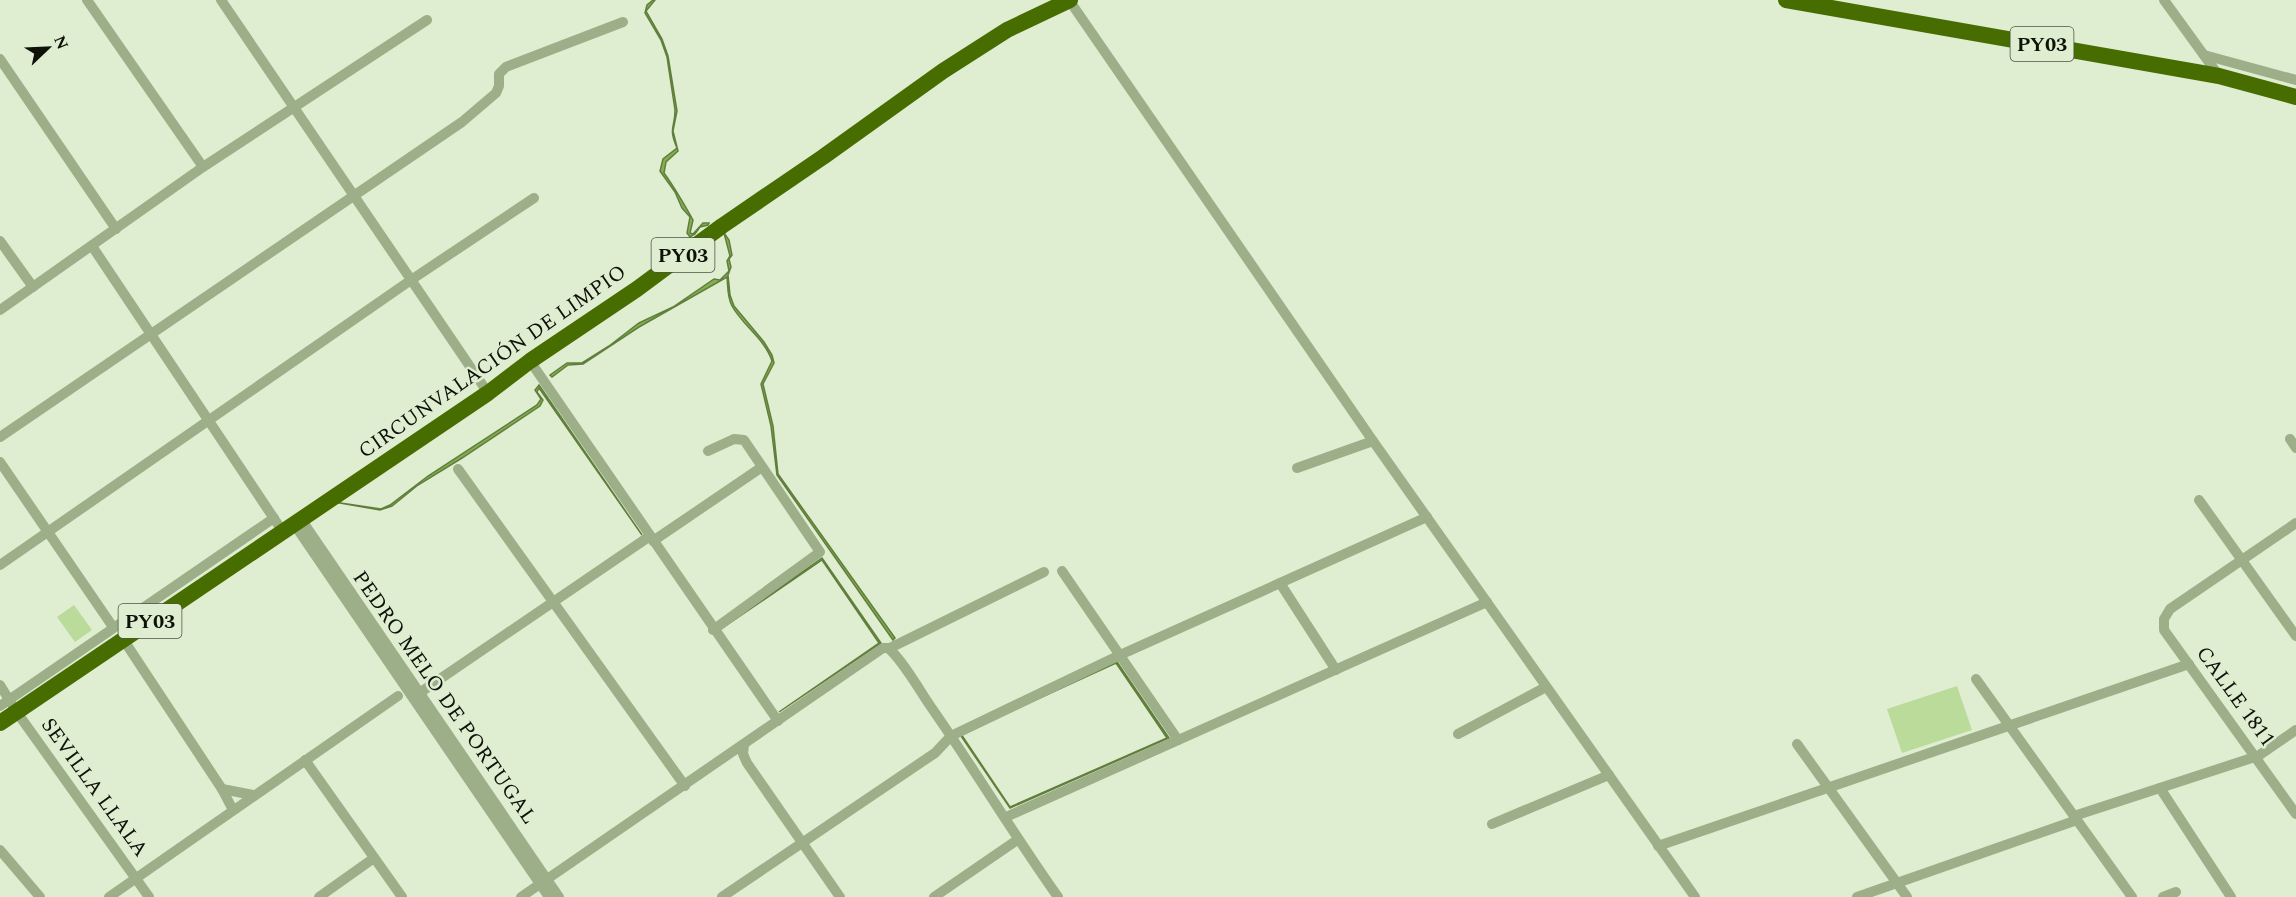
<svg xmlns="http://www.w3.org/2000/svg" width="2296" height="897" viewBox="0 0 2296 897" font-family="Spectral,serif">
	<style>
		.green { fill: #bbdb9b }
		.water { fill: #85ae52; stroke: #617f3c; stroke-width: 1.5; fill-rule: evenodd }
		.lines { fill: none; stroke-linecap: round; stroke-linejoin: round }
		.minor { stroke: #9caf89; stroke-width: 10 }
		.highway { stroke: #476d00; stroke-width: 16 }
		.labels { text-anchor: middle; stroke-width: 5; stroke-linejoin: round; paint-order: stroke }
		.shield { fill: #dfedd1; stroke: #4c5344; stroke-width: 1.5 }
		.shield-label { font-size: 20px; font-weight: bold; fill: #0d1108 }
		.street-label { font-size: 21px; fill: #0d1108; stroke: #dfedd1 }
	</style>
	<rect width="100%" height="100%" fill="#dfedd1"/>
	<g class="green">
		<path d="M74,605L92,630L75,642L57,617Z"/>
		<path d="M1957,686L1972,730L1902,753L1887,709Z"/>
	</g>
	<g class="water">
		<path d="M653,0H655L646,11L662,39L668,56L677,111L673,131L678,151L666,162L664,173C675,188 684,204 693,220L690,233L693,234L703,223H709L708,225L700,227L695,234L690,237L687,233L690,217L682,208L675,192L660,171L663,159L677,148C668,127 675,129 675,110L667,57L661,40L645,13L647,5Z"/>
		<path d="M724,233L729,240L732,255L729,259L731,267L728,275L730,295L734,306L764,342L772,355L774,363L763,384L773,426L778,474L895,638L893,640L777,475L771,426L761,384L772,361C765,339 743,326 732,306C727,297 728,286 727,277L639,327L583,364L568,365L552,377L550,375L567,363H582L609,346L639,323L673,307L714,279L720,280L729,271L727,261L730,256Z"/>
		<path d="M539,385L642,535L539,388L537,392L543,400L540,406L462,458L418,485L392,506L380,510L334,502L381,509L390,505L428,476L537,405L541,399L535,390Z"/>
		<path d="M822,558L881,643L779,712L879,643L822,560L721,629Z"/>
		<path d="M1117,662L1169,738L1010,808L959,733ZM1116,663L1167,738L1010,807L961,734Z"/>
	</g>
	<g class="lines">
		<g class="minor">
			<path d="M87,0L203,167"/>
			<path d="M221,0L488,393"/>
			<path d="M1069,0L1373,441L1695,897"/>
			<path d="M2164,0L2219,76"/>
			<path d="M2204,55L2296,80"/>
			<path d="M0,59L116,229"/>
			<path d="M0,241L33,287"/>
			<path d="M92,246L283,532"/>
			<path d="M0,310L203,167L427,20"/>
			<path d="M530,361L778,721"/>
			<path d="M0,437L462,122L496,93L499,86V74L506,67L623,22"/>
			<path d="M2290,439L2296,448"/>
			<path d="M708,451L734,439L744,440L820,552L713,630"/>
			<path d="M0,462L113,627"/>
			<path d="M1297,468L1373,441"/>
			<path d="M458,469L685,786"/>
			<path d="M2199,500L2296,636"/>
			<path d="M301,519L559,897"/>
			<path d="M2296,523L2170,609L2164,619V630L2296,814"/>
			<path d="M294,524L549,897"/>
			<path d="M653,541L762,467"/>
			<path d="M0,565L411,280L534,198"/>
			<path d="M1062,571L1178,740"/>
			<path d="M1280,583L1336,670"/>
			<path d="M123,639L222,789L233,810"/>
			<path d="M890,648L1044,572"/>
			<path d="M1976,679L2132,897"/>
			<path d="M0,685L16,711L149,897"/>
			<path d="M415,696L650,536"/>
			<path d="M0,706L274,518"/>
			<path d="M1458,734L1546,687"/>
			<path d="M1797,744L1907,897"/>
			<path d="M744,745L743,754L747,763L840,897"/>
			<path d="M305,760L402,897"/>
			<path d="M2160,788L2231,897"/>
			<path d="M222,789L253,795"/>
			<path d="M2074,816L2258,756L2296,730"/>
			<path d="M1006,817L1487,602"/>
			<path d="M1492,824L1609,775"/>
			<path d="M1658,846L2189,664"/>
			<path d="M0,850L40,897"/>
			<path d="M109,897L398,696"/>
			<path d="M319,897L374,858"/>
			<path d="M521,897L883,648H888C902,659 920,691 931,707C975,770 1014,835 1058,897"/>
			<path d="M722,897L935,753L951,736L1120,655L1427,517"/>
			<path d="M934,897L1017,840"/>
			<path d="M1857,897L2077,820"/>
			<path d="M2163,897L2176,892"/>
		</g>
		<g class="highway">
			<path d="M1786,0L2219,76L2296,97"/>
			<path d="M0,723L488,393L530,361L637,289L722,226L823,157L943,71L1007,30L1070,0"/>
		</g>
	</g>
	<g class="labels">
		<g class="shield">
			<rect x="2010.5" y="27" width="63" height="34" rx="4.5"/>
			<rect x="651.5" y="238" width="63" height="34" rx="4.5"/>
			<rect x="118.5" y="604" width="63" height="34" rx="4.5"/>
		</g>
		<g class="shield-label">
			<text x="2042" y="51">PY03</text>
			<text x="683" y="262">PY03</text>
			<text x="150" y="628">PY03</text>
		</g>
		<g class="street-label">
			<text transform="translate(492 361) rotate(-35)" y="7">CIRCUNVALACIÓN DE LIMPIO</text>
			<text transform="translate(2236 696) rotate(54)" y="7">CALLE 1811</text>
			<text transform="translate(445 697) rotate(55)" y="7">PEDRO MELO DE PORTUGAL</text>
			<text transform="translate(95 787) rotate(54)" y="7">SEVILLA LLALA</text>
		</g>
	</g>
	<g transform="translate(48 48) rotate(67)" stroke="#dfedd1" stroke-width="4.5" paint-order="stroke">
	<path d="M0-4.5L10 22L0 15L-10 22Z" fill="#0d1108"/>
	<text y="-9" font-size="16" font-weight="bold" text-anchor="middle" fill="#0d1108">N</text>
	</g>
</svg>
